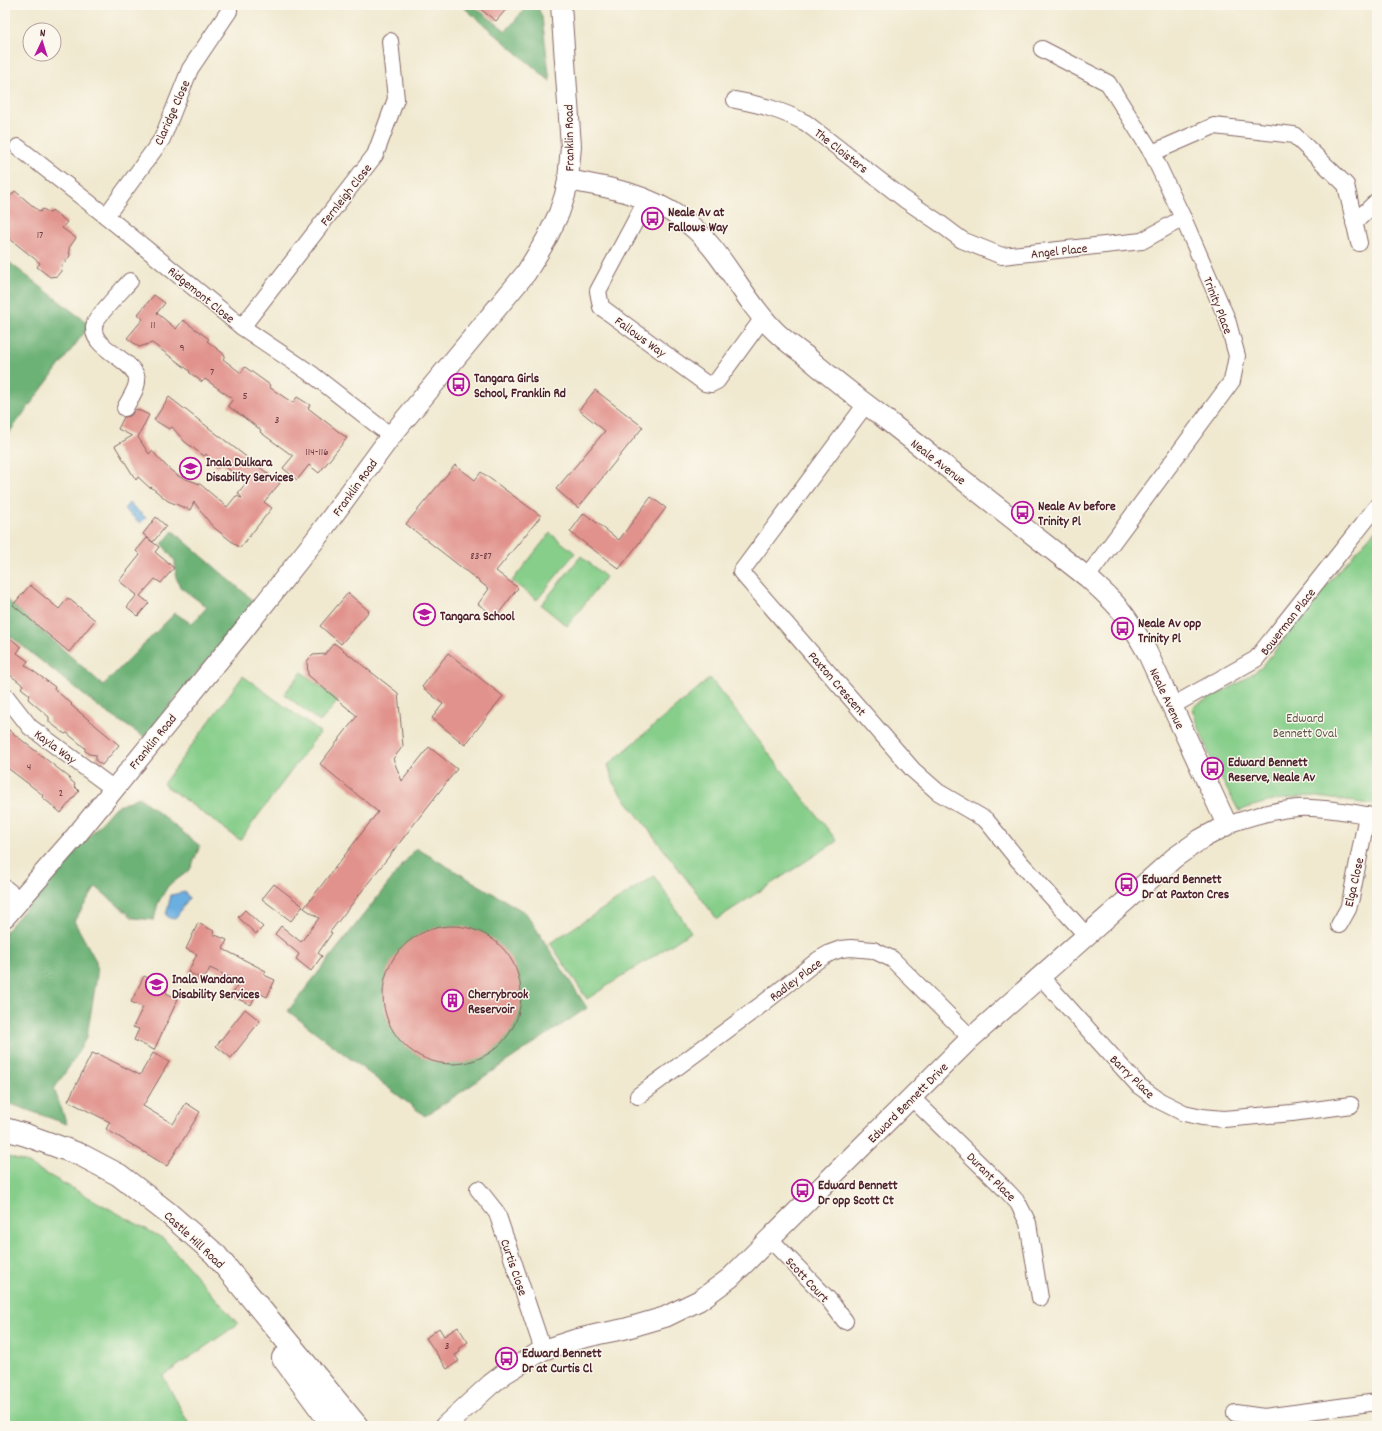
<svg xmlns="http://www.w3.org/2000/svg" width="1382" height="1431" viewBox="0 0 1382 1431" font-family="Dekko,sans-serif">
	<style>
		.green { fill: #86ce8a; stroke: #68765a }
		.forest { fill: #6cb176; stroke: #5b6850 }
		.water { fill: #6bafe0; stroke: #5a6786 }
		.building { fill: #e1928c }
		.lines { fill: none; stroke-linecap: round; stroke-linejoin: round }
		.minor-casing { stroke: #846665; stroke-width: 18 }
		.tertiary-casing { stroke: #846665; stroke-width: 22 }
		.primary-casing { stroke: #846665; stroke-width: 24 }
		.minor { stroke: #fff; stroke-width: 16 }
		.tertiary { stroke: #fff; stroke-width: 20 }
		.primary { stroke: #fff; stroke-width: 22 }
		.labels { text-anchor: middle; stroke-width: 3; stroke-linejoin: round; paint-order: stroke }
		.number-label { font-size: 11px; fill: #703c43 }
		.street-label { font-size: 13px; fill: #4a1f2b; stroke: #fbf7ec }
		.poi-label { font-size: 13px; font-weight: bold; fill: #4a1f2b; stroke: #fbf7ec; text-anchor: start }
		.park-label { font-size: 13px; fill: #5c5448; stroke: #fbf7ec }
	</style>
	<rect width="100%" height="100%" fill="#fbf7ec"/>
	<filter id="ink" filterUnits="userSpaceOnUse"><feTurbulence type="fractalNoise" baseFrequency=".025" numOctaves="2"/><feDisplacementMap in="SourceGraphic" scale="8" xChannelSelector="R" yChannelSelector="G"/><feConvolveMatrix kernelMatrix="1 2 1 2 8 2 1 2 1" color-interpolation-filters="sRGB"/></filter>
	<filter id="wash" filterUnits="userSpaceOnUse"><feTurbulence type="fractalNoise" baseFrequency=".012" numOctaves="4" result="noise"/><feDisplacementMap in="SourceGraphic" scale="16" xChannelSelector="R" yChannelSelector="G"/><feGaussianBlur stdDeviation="0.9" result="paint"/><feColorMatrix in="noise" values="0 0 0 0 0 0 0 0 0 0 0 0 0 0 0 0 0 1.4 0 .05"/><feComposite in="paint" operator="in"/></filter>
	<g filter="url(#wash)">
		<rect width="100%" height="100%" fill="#f0e9d0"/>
		<g class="green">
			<path d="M1377,528V805L1310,796L1275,800L1253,806L1239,811L1212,762L1192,709L1196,705L1239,683L1262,667L1336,574Z"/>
			<path d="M550,533L575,553L537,600L512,581Z"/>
			<path d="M581,556L606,577L567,626L541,605Z"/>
			<path d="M302,672L338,701L320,722L284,694Z"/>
			<path d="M243,676L320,732L240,840L163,784Z"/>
			<path d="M710,678L837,841L717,919L615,786L608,765Z"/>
			<path d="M654,876L691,932L587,999L550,943Z"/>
			<path d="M5,1156L25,1162L164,1239L238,1324L163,1376L190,1426H5Z"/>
		</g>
		<g class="forest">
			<path d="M461,5H472L506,31L528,5H537L542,17L550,81Z"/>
			<path d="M5,259L90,325L5,438Z"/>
			<path d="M173,531L255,602L144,737L100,708L5,632V598L103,685L175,613L192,624L207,607L180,587L176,577L175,561L162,544Z"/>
			<path d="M139,797L200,846L190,870L168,886L158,903L154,920L133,918L96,887L74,921L96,961L97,975L87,1036L75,1058L54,1089L67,1124L5,1102V932L114,808Z"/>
			<path d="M416,848L526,913L587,1008L425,1116L288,1011Z"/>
		</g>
		<g class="water">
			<path d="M129,503L146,518L140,523L124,509Z"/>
			<path d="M185,892L189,898L175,919L169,918L166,915L171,895Z"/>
		</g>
		<g id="blocks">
			<g class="building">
				<path d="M475,5H510L496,21Z"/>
				<path d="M15,191L40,212L43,209L50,213L52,210L67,222L62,228L76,238L69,248L70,256L62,265L61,271L57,276L50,277L37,267L40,263L5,235V203Z"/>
				<path d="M154,295L165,303L157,313L176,329L183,320L209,339L207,341L225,355L223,359L241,373L245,367L270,385L269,387L293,403L297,397L310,405L308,408L347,438L319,473L309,465L297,480L283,468L293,456L260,432L261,430L228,406L233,399L205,379L202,382L189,372L190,371L152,343L139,347L127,338L143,319L138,314Z"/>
				<path d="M595,390L643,427L578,508L556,489L605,431L579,410Z"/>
				<path d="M169,397L280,483L264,502L272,508L240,548L212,526L194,502L190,510L168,501L151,487L150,488L138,477L136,480L115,446L132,436L118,429L124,417L130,416L136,409L149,415L138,437L149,454L152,451L169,469L178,476L200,484L227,507L236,496L242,498L238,493L246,483L222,464L217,468L206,454L204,456L185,442L172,427L169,429L154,420Z"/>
				<path d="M455,465L475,480L481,472L541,516L496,571L518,588L496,617L478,604L489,589L406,524Z"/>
				<path d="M651,497L666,508L619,569L570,532L584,513L619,540Z"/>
				<path d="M156,517L166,526L153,542L143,534Z"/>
				<path d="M147,538L159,547L155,552L174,568L161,583L155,579L140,596L149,603L138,616L127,607L137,595L119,581L140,555L136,551Z"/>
				<path d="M30,585L59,609L68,598L95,620L69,652L13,605Z"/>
				<path d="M348,593L369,611L341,644L320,626Z"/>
				<path d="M10,638L21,647L17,653L28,661L25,665L55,687L54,689L72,704L71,705L119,745L102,765L96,761V755L89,754L85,751V748L67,733L65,734L49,722V717L28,699L30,695L21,688L23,685L5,671V644Z"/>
				<path d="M334,643L398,693L403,746L393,759L402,781L429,747L457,769L330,932L332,933L318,953L322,956L311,971L296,959L299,954L275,934L281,926L301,942L319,918L304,908L378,812L320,764L357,716L308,675L307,661L313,655L325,654Z"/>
				<path d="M448,653L503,696L465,745L432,718L443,704L422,687Z"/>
				<path d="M5,727L70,778L69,779L75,784L74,786L79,791L61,813L42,797L43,795L5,766Z"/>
				<path d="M274,884L303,906L291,921L262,899Z"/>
				<path d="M245,910L263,927L256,934L238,917Z"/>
				<path d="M198,923L214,931L213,934L227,940L223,949L266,971L264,975L275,980L267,997L257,992L251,1005L232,996L239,982L210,968L204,980L188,972L197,954L186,949Z"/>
				<circle cx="452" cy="995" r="69"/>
				<path d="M144,976L168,987L166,993L178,999L154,1050L134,1040L139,1029L133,1027L143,1007L131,1002Z"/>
				<path d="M245,1009L260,1021L231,1058L216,1046Z"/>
				<path d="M92,1053L97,1055L98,1054L140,1075L153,1053L169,1062L143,1106L173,1124L186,1103L200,1112L167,1166L106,1129L110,1122L68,1101Z"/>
				<path d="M458,1327L468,1342L459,1349L460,1352L455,1355L459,1361L447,1369L426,1338L439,1328L444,1336Z"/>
			</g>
		</g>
	</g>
	<g filter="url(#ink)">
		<use href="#blocks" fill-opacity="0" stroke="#846665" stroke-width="1"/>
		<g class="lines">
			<defs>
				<g id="minor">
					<path d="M1042,49L1108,83L1152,153L1183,218L1227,319L1237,356L1232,381L1087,577"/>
					<path d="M735,100C762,105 781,110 806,123L904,199L938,222L962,240L1002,256L1142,241L1183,218"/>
					<path d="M18,147L106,216L242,327L313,375L391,436"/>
					<path d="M1152,153L1214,126L1294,135L1346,185L1359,243"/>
					<path d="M647,199L598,291L601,307L705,383L711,384L717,381L763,318"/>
					<path d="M106,216L162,139L190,69L229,11V5"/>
					<path d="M1354,223L1377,201"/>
					<path d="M242,327L375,155L396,99L390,41"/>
					<path d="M866,404L741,572L913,770L938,792L986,820L1019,861L1086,935"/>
					<path d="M125,408C129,400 138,388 137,379C134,358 86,348 95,323C97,316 123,289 130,281"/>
					<path d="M5,695L30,727L114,789"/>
					<path d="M1172,706L1256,659L1377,506"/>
					<path d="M1227,825C1250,817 1288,806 1312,808C1334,809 1356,813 1377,817"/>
					<path d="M5,888L20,900"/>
					<path d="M1339,925L1348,909L1351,898L1367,815"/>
					<path d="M1040,976L1139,1086L1160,1101L1184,1113L1202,1117L1224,1119L1292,1113L1351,1105"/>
					<path d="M638,1096L765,1002L818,960L830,953L841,949L851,948L873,950L892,959L971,1038"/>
					<path d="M912,1098L1008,1192L1018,1203L1028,1223L1040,1298"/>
					<path d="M478,1189L497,1213L543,1350"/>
					<path d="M770,1239L829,1300L845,1321"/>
					<path d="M1235,1413L1264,1417L1377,1402"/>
				</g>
				<g id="tertiary">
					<path d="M5,917L75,837L242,632L315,540L391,436L526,273L546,240L559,213L565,195L568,180L571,146L561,5"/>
					<path d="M445,1426L491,1384L504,1374L543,1350L574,1340L599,1334L624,1329L665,1317L700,1300L730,1278L971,1038L1174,858L1201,839L1227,825L1147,652C1139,638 1132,625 1122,612C1112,599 1099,588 1087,577C1020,524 952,471 884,418C858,398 831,378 806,356C795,348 784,340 775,331C740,297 722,246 681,218C645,193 611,188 568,180"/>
				</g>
				<g id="primary">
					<path d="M5,1129L26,1135L81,1155L119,1175L168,1213L215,1254L357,1426"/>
					<path d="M283,1358L333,1426"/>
				</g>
			</defs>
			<use href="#minor" class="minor-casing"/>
			<use href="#tertiary" class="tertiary-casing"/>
			<use href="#primary" class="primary-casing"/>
			<use href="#minor" class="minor"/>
			<use href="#tertiary" class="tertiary"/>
			<use href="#primary" class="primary"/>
		</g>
	</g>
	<defs>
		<symbol id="bus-ring" viewBox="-11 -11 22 22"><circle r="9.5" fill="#fbf7ec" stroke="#b5179e" stroke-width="1.5"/><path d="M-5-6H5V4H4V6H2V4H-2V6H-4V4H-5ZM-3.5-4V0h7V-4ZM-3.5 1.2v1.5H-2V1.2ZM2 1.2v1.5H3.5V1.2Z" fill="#b5179e"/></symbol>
		<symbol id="university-ring" viewBox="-11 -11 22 22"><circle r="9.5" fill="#fbf7ec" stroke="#b5179e" stroke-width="1.5"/><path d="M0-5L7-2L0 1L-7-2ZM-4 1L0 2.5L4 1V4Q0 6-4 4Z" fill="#b5179e"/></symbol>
		<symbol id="school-ring" viewBox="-11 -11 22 22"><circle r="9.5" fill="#fbf7ec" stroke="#b5179e" stroke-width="1.5"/><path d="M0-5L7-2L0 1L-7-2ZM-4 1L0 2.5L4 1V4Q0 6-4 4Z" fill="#b5179e"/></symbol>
		<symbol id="building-ring" viewBox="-11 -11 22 22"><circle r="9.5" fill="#fbf7ec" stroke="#b5179e" stroke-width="1.5"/><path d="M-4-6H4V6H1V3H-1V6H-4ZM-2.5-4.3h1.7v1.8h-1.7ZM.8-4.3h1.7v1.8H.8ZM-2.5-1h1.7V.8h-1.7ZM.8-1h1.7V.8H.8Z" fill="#b5179e"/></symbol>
	</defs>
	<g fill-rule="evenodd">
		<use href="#bus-ring" x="640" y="206" width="25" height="25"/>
		<use href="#bus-ring" x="446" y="372" width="25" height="25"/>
		<use href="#university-ring" x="178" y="456" width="25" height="25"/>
		<use href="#bus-ring" x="1010" y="500" width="25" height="25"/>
		<use href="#school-ring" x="412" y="602" width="25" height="25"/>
		<use href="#bus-ring" x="1110" y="616" width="25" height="25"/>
		<use href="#bus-ring" x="1200" y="756" width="25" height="25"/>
		<use href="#bus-ring" x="1114" y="872" width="25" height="25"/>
		<use href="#school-ring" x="144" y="972" width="25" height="25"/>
		<use href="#building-ring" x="440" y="988" width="25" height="25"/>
		<use href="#bus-ring" x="790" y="1178" width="25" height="25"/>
		<use href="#bus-ring" x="494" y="1346" width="25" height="25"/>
	</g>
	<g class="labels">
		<g class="number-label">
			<text x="40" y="238">17</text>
			<text x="153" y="328">11</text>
			<text x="182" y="351">9</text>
			<text x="212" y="375">7</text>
			<text x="245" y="399">5</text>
			<text x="277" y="423">3</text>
			<text x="317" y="455">114-116</text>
			<text x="481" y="559">83-87</text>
			<text x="29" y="770">4</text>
			<text x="61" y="796">2</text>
			<text x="447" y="1349">3</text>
		</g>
		<g class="street-label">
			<text transform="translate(171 112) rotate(-66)" y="5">Claridge Close</text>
			<text transform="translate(568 138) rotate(-91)" y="5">Franklin Road</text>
			<text transform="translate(842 150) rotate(38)" y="5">The Cloisters</text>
			<text transform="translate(345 194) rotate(-52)" y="5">Fernleigh Close</text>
			<text transform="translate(1059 250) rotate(-6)" y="5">Angel Place</text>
			<text transform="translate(202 294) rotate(39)" y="5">Ridgemont Close</text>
			<text transform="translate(1219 305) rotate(69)" y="5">Trinity Place</text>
			<text transform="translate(641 336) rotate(36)" y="5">Fallows Way</text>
			<text transform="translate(939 461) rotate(38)" y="5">Neale Avenue</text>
			<text transform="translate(354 487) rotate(-54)" y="5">Franklin Road</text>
			<text transform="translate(1287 621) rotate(-52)" y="5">Bowerman Place</text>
			<text transform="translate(838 683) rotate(49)" y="5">Paxton Crescent</text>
			<text transform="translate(1168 698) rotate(65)" y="5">Neale Avenue</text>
			<text transform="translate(152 741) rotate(-51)" y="5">Franklin Road</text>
			<text transform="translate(56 746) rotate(36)" y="5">Kayla Way</text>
			<text transform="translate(1353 882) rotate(-77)" y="5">Elga Close</text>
			<text transform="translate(795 979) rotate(-37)" y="5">Radley Place</text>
			<text transform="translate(1133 1076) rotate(44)" y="5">Barry Place</text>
			<text transform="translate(907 1102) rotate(-45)" y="5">Edward Bennett Drive</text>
			<text transform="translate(992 1176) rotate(45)" y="5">Durant Place</text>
			<text transform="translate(195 1239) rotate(43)" y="5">Castle Hill Road</text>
			<text transform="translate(515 1267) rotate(71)" y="5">Curtis Close</text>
			<text transform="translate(808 1279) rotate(47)" y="5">Scott Court</text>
		</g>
		<g class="poi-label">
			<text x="668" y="216">Neale Av at<tspan x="668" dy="15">Fallows Way</tspan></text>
			<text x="474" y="382">Tangara Girls<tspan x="474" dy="15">School, Franklin Rd</tspan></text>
			<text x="206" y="466">Inala Dulkara<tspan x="206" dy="15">Disability Services</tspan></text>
			<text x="1038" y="510">Neale Av before<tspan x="1038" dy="15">Trinity Pl</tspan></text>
			<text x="440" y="620">Tangara School</text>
			<text x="1138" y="627">Neale Av opp<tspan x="1138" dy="15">Trinity Pl</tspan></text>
			<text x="1228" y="766">Edward Bennett<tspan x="1228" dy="15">Reserve, Neale Av</tspan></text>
			<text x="1142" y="883">Edward Bennett<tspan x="1142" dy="15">Dr at Paxton Cres</tspan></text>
			<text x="172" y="983">Inala Wandana<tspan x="172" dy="15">Disability Services</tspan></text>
			<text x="468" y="998">Cherrybrook<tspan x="468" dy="15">Reservoir</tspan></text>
			<text x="818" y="1189">Edward Bennett<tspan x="818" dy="15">Dr opp Scott Ct</tspan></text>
			<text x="522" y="1357">Edward Bennett<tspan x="522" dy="15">Dr at Curtis Cl</tspan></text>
		</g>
		<g class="park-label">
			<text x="1305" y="722">Edward<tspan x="1305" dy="15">Bennett Oval</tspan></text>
		</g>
	</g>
	<rect width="1382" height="1431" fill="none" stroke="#fbf7ec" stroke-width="20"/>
	<g transform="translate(42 42) rotate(4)"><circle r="19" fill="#fbf7ec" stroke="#b4a19f"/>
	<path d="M0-3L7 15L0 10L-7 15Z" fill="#b5179e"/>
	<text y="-6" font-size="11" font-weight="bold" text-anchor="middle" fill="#4a1f2b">N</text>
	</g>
</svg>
